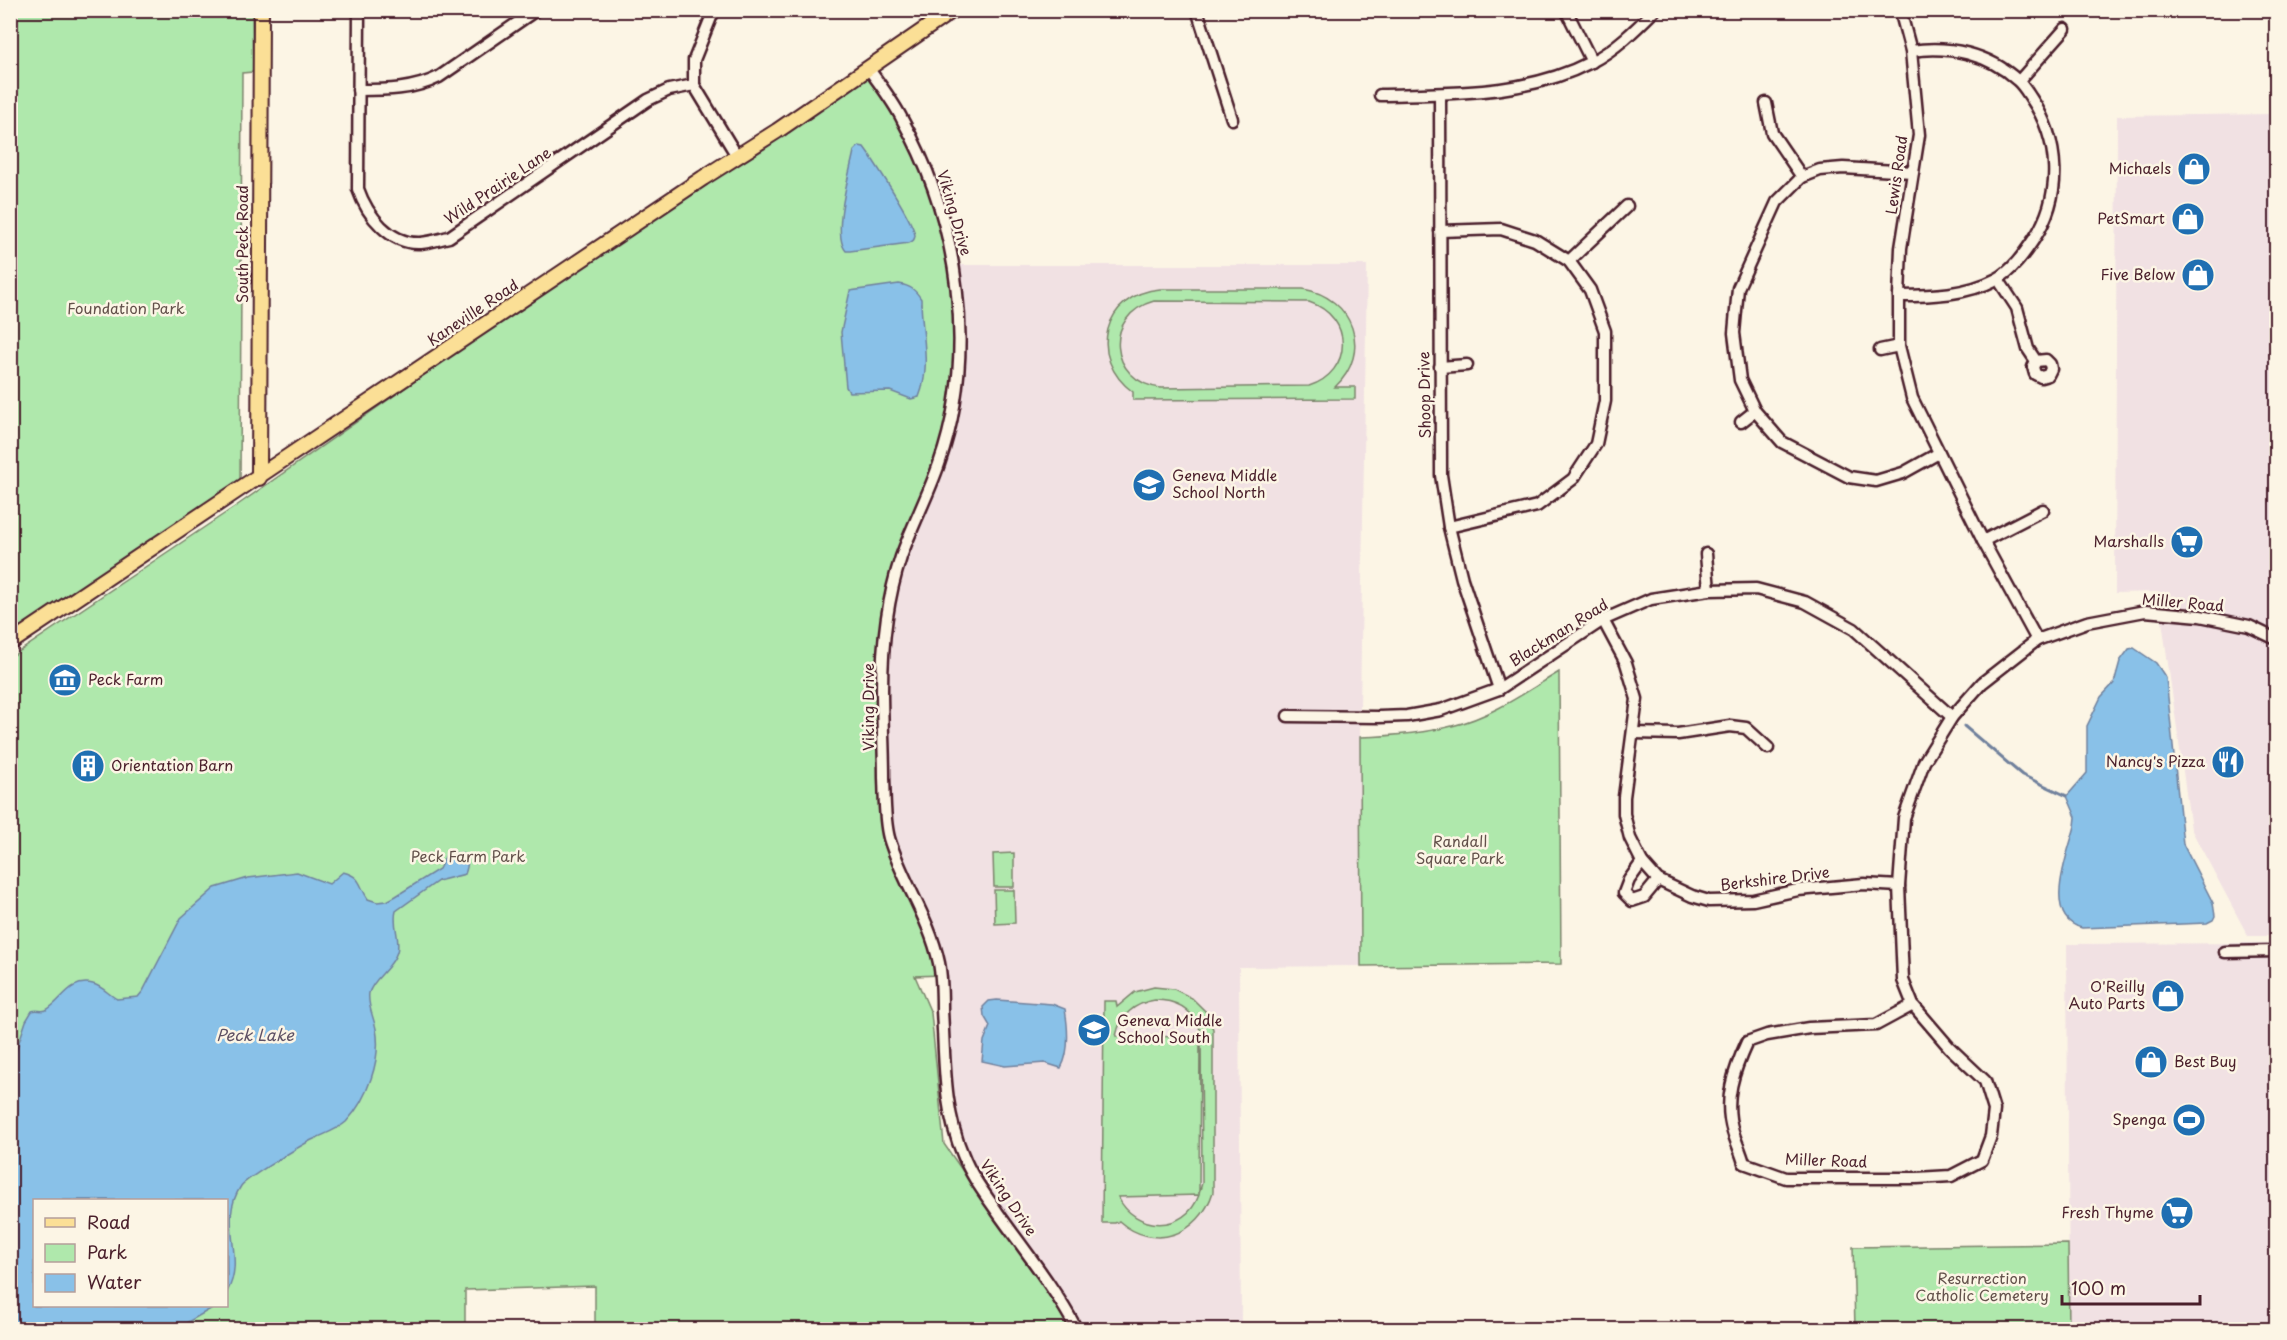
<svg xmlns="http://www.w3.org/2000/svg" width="2287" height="1340" viewBox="0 0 2287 1340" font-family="'Playpen Sans',sans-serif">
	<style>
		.built { fill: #f1e1e3 }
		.green { fill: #afe8ac; stroke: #7c846c; stroke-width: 1.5; fill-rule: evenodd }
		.water { fill: #89c1e8; stroke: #70809c; stroke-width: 1.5 }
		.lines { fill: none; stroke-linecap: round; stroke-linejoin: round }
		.stream { stroke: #70809c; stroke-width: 3 }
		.minor-casing { stroke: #4a1f2b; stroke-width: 15 }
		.major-casing { stroke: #4a1f2b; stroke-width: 18 }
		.minor { stroke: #fcf5e5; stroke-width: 10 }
		.major { stroke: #fbdf96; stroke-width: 14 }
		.labels { text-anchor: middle; stroke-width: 5; stroke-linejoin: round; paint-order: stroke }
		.poi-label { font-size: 15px; fill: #4a1f2b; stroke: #fcf5e5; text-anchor: end }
		.street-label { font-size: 15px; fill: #4a1f2b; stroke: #fcf5e5 }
		.park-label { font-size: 15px; fill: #63514b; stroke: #fcf5e5 }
		.water-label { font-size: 16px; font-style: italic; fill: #5d5064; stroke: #fcf5e5 }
	</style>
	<rect width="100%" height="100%" fill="#fcf5e5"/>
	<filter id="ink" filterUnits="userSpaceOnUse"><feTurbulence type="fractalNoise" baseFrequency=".0167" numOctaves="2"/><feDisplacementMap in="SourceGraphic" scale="12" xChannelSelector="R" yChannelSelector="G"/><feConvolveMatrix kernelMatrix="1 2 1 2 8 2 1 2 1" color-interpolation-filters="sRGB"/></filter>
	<g filter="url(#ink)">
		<g class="built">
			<path d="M2276,114V936H2248L2191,829L2158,592L2115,593L2117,116Z"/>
			<path d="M960,265H1367L1360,710L1361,966L1239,967L1241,1329H1081L981,1184L960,1139L950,1091L947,970L938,944L901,860L892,835L888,786L886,703L889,640L898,587L923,512L962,311Z"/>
			<path d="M2276,943V1329H2069L2067,944Z"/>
		</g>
		<g class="green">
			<path d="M11,11H252L253,72L242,73L240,484L11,637Z"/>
			<path d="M869,69L926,168L953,264L958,366L940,463L900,559L885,639L887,828L941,975L915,976L931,1013L944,1144L1072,1329H595V1286L465,1290V1329L11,1330V657L239,504L737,156ZM34,1200H226V1306H34Z"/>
			<path d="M1160,289H1303C1353,297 1373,352 1335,387H1355V399L1133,400V392C1087,358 1103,294 1160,289ZM1154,301L1309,302C1354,317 1353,372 1309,386L1161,388C1108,381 1103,315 1154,301Z"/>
			<path d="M1559,672L1561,964L1361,966L1360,737C1391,736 1422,734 1452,726C1491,717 1526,692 1559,672Z"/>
			<path d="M1014,853V887H994L993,854Z"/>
			<path d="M994,890H1014L1015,923L995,924Z"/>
			<path d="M1154,987L1174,989L1192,998L1206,1012L1213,1029V1192C1200,1235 1154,1252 1119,1221L1115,1223H1102L1104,1001H1116L1117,1007L1135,992ZM1155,1000C1178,1000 1194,1011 1201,1032L1202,1183L1199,1194L1200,1037L1116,1036C1120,1015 1135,1003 1155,1000ZM1199,1195C1185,1234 1135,1232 1118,1197Z"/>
			<path d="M2068,1244L2069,1329H1855L1853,1247Z"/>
		</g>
		<g class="water">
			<path d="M859,146L864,147L869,154C878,168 915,223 915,236C914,241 913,241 909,243L850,251H846C831,234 850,173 854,151Z"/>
			<path d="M899,284C910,286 915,289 921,299C921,332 932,365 919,397L911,399L890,391L849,392L846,387L841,332L850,291Z"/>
			<path d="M2134,648L2156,663L2166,678L2183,844L2213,903L2215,916L2213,920L2207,923L2082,928C2041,918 2068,854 2075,826L2076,817L2067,796L2087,773V726L2101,697L2114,683L2120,661L2129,649Z"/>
			<path d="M451,852L463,854C469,861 468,866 465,874L438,881L396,911C392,925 401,939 397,952C392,969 373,978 369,993C367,1005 374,1018 376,1029C382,1059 367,1100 346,1122C337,1130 324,1134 314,1139C303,1144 247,1178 241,1186C217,1222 247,1257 227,1292L226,1200H34V1306H216L186,1323V1329H11V1066L26,1021L32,1011C38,1009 41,1012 46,1010C62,1002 69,978 93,984C102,986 109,995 117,999L138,997L143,991L181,918L215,888L248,878L297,872L329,884L343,872C362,877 358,884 368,899L377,902L387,901L396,896L439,869L446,855Z"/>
			<path d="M997,1000L1052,1004L1065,1009C1068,1027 1070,1052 1061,1068L1045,1063L1005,1066L982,1061L984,1041L990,1026L984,1016L983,1007L989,1001Z"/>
		</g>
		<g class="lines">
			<path class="stream" d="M1964,726L2022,775L2067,796"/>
			<defs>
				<g id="minor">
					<path d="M359,10L358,189C367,215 390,245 421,243C431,242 440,239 449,237L648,100L669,90L694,85"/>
					<path d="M714,10L694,60V85L737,156"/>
					<path d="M1197,10L1232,119"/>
					<path d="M1566,10L1592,62"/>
					<path d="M1900,10L1911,51L1919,135L1901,248L1899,296V346L1912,398L1983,541L2037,640"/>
					<path d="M869,69C880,85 893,101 902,119C959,221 978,353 939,464C928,496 912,526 901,557C887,599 882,646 882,690C882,719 884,749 884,778C885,797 884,819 889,838C902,881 930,919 939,963C942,978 942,994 942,1010C945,1059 943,1109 963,1155C971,1176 985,1194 998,1213C1025,1251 1055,1288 1077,1330"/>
					<path d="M2019,81L2065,29"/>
					<path d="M358,90C386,90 413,90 439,77L536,10"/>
					<path d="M1440,94L1441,475L1449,527L1462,579L1499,689"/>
					<path d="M1380,95C1451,93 1526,96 1591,62C1615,50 1636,29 1655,10"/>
					<path d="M1766,103L1772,133L1802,177"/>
					<path d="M1913,172L1843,168L1820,170L1802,177L1777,202L1738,288L1734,333L1740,380L1755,411L1782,442L1849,477L1876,481L1903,473L1939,453"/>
					<path d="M1440,231L1501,229L1535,240L1569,261L1590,290L1605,331V401L1596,444L1573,479L1537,506L1449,527"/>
					<path d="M1569,261L1627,206"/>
					<path d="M1998,279L2017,308L2028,349L2036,361L2033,367L2035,374L2041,377L2048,375L2051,369L2050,364L2046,360L2036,361"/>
					<path d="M1899,296C1932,296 1966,295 1997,279C2012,271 2024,254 2034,239C2063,195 2060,141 2031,98C2027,92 2023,85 2017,80C1989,54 1949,45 1911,51"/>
					<path d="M1880,350L1899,346"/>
					<path d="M1440,367L1467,365"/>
					<path d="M1741,422L1755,411"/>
					<path d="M1983,541L2043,510"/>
					<path d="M1706,554L1709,590"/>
					<path d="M1603,620L1626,663L1637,699L1624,797V814L1630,838L1642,862L1658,880L1692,896L1709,901L1753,900L1798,890L1864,884L1899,886"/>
					<path d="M1288,716L1379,717L1407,716L1441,710L1499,689L1603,620L1651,599L1709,590L1756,589L1805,602L1854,629L1952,717"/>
					<path d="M1634,733L1678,734L1730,726L1746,728L1768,748"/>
					<path d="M1642,862L1629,880L1624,893L1632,901L1644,897L1658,880"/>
					<path d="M2225,952L2276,951"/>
					<path d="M1913,1005L1876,1025L1809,1028L1767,1035L1747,1042C1734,1070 1723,1100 1733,1132C1736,1142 1741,1152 1744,1163L1786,1178H1917L1951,1176L1982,1160L1991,1136L1994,1110L1985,1081L1949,1047L1913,1005L1903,980L1899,886L1904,818L1924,762L1952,717L1982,683L2037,640L2087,622L2145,611L2200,616L2249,626L2276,639"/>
				</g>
				<g id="major">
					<path d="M259,478L261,10"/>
					<path d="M10,643L703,178L777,131L953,10"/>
				</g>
			</defs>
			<use href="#minor" class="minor-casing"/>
			<use href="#major" class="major-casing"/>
			<use href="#minor" class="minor"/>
			<use href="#major" class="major"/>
		</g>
	</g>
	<defs>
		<symbol id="shop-disc" viewBox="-11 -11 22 22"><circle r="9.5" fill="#1f6fb2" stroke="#fcf5e5"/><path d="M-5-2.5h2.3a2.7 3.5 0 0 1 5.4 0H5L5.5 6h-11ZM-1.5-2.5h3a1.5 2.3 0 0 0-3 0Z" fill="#fff"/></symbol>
		<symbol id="school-disc" viewBox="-11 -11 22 22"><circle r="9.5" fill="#1f6fb2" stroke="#fcf5e5"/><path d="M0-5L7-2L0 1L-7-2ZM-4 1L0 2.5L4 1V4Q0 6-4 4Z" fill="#fff"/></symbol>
		<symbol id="supermarket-disc" viewBox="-11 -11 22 22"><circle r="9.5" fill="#1f6fb2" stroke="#fcf5e5"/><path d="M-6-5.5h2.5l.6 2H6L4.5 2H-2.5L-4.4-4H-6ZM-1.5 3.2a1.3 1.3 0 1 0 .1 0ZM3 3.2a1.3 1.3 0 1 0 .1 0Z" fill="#fff"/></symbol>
		<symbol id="museum-disc" viewBox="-11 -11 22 22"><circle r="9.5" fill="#1f6fb2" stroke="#fcf5e5"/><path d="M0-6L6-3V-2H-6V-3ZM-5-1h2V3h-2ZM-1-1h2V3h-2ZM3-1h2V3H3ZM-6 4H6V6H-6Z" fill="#fff"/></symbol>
		<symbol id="restaurant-disc" viewBox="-11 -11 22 22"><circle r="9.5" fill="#1f6fb2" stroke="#fcf5e5"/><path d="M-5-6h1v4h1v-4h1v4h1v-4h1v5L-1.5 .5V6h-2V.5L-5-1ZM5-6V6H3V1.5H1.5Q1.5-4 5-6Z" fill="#fff"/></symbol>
		<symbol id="building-disc" viewBox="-11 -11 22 22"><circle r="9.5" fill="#1f6fb2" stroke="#fcf5e5"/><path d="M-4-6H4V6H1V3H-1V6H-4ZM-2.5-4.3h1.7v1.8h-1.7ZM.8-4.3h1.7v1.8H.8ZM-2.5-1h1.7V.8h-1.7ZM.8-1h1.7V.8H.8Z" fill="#fff"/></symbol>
		<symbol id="stadium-disc" viewBox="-11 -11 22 22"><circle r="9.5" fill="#1f6fb2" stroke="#fcf5e5"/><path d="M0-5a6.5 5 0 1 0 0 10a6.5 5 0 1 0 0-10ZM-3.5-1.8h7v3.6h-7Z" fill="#fff"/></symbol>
	</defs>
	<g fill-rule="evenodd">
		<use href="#shop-disc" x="2175" y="150" width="38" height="38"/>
		<use href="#shop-disc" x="2169" y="200" width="38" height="38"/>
		<use href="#shop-disc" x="2179" y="256" width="38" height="38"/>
		<use href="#school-disc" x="1130" y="466" width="38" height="38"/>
		<use href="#supermarket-disc" x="2168" y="523" width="38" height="38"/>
		<use href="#museum-disc" x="46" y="661" width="38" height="38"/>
		<use href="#restaurant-disc" x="2209" y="743" width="38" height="38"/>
		<use href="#building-disc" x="69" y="747" width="38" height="38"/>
		<use href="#shop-disc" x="2149" y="977" width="38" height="38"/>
		<use href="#school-disc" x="1075" y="1011" width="38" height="38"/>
		<use href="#shop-disc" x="2132" y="1043" width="38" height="38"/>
		<use href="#stadium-disc" x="2170" y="1101" width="38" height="38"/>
		<use href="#supermarket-disc" x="2158" y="1194" width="38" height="38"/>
	</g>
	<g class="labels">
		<g class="poi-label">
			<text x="2171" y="174">Michaels</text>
			<text x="2165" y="224">PetSmart</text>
			<text x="2175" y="280">Five Below</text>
			<text x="1172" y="481" text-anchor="start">Geneva Middle<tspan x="1172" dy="17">School North</tspan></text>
			<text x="2164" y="547">Marshalls</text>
			<text x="88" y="685" text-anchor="start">Peck Farm</text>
			<text x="2205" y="767">Nancy's Pizza</text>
			<text x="111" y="771" text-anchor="start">Orientation Barn</text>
			<text x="2145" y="992">O'Reilly<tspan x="2145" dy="17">Auto Parts</tspan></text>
			<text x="1117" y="1026" text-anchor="start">Geneva Middle<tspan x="1117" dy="17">School South</tspan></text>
			<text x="2174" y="1067" text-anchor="start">Best Buy</text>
			<text x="2166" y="1125">Spenga</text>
			<text x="2154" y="1218">Fresh Thyme</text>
		</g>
		<g class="street-label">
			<text transform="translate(1897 175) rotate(-82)" y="5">Lewis Road</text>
			<text transform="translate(498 186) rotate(-34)" y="5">Wild Prairie Lane</text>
			<text transform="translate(954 213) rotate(74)" y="5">Viking Drive</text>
			<text transform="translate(243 244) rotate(-90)" y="5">South Peck Road</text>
			<text transform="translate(473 313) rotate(-34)" y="5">Kaneville Road</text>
			<text transform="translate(1425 395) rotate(-91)" y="5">Shoop Drive</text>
			<text transform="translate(2183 603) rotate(5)" y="5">Miller Road</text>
			<text transform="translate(1559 633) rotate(-32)" y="5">Blackman Road</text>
			<text transform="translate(869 707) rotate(-90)" y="5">Viking Drive</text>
			<text transform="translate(1775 879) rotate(-7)" y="5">Berkshire Drive</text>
			<text transform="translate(1826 1161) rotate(2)" y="5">Miller Road</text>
			<text transform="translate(1008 1198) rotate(56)" y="5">Viking Drive</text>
		</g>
		<g class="park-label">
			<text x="126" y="314">Foundation Park</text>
			<text x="1460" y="847">Randall<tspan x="1460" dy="17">Square Park</tspan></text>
			<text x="468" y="862">Peck Farm Park</text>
			<text x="1982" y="1284">Resurrection<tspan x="1982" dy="17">Catholic Cemetery</tspan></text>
		</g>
		<g class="water-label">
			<text x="255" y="1041">Peck Lake</text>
		</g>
	</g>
	<rect width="2287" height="1340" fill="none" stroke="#fcf5e5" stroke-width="36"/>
	<rect x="18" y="18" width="2251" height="1304" fill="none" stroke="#4a1f2b" stroke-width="2" filter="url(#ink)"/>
	<rect x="33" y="1199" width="195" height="108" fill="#fcf5e5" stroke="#b59f9b" stroke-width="1.5"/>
	<rect x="45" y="1218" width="30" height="9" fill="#fbdf96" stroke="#b59f9b" stroke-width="1.5"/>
	<text x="87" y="1229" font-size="18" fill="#4a1f2b">Road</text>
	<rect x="45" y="1244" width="30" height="18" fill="#afe8ac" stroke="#b59f9b" stroke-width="1.5"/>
	<text x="87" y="1259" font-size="18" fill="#4a1f2b">Park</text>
	<rect x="45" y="1274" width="30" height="18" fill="#89c1e8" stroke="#b59f9b" stroke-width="1.5"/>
	<text x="87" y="1289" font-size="18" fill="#4a1f2b">Water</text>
	<path d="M2062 1295v9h138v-9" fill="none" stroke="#4a1f2b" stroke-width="3"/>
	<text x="2071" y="1295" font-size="18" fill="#4a1f2b" stroke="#fcf5e5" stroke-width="4.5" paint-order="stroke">100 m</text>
</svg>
